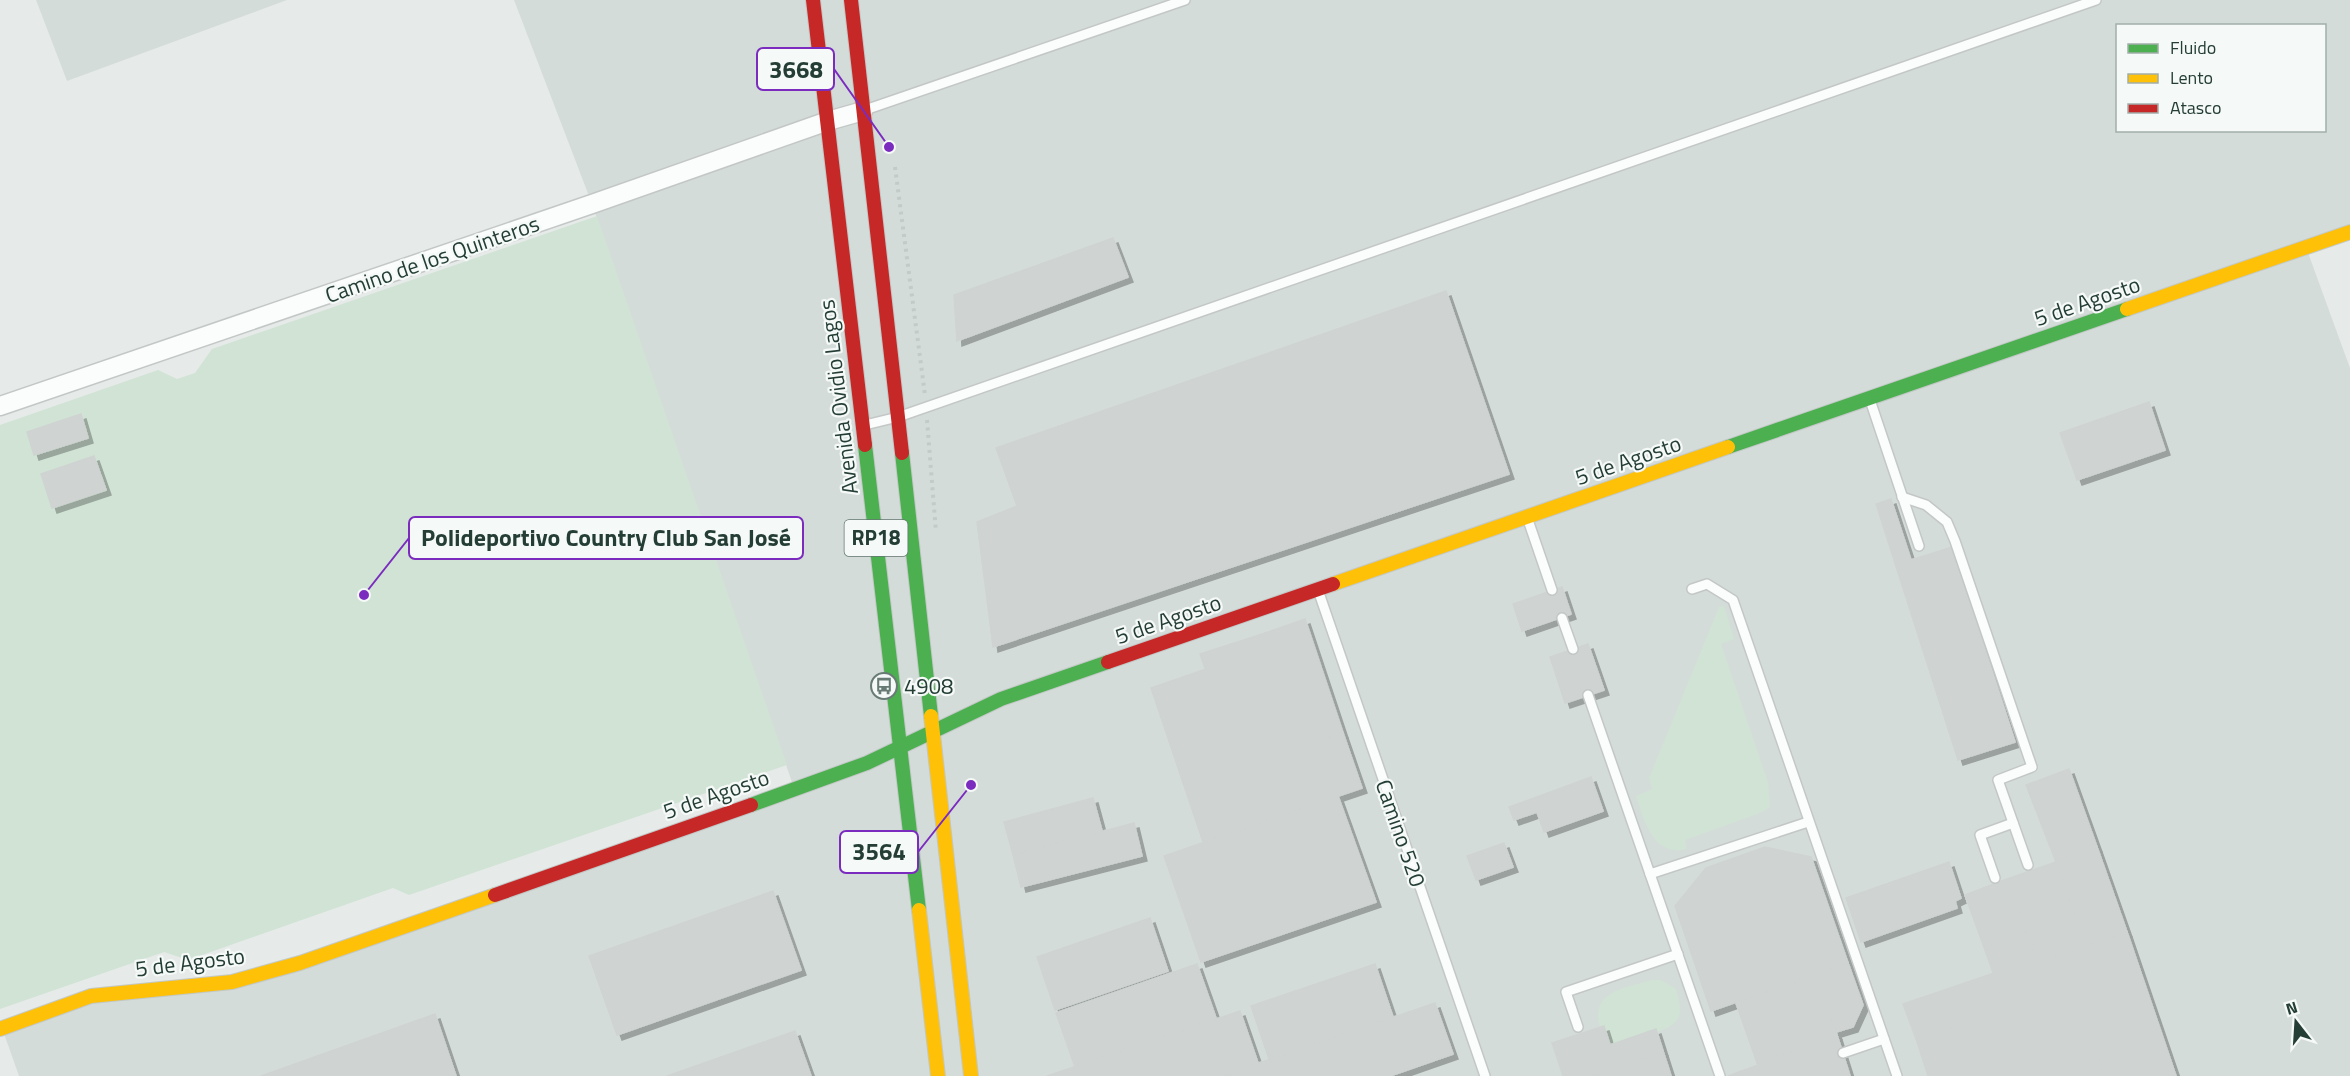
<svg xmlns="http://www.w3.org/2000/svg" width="2350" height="1076" viewBox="0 0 2350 1076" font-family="'Titillium Web',sans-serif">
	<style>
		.built { fill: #d4dcd9; fill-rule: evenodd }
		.green { fill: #d0e3d5 }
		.building { fill: #cfd3d1; stroke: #cfd4d2; stroke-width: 1.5; filter: url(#shadow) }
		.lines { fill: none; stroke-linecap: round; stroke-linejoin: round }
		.lane-casing { stroke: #c3c8c6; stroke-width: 12 }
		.street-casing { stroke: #c3c8c6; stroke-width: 21 }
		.fast-casing { stroke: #c2c8c6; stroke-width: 16 }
		.slow-casing { stroke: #c2c8c6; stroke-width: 16 }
		.jam-casing { stroke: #c2c8c6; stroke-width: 16 }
		.path { stroke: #c2cbc7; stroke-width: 4; stroke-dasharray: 3 4.5; stroke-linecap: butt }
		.lane { stroke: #fbfcfc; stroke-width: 9 }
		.street { stroke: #fbfcfc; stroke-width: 18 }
		.fast { stroke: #4caf50; stroke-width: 14 }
		.slow { stroke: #ffc107; stroke-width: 14 }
		.jam { stroke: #c62828; stroke-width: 14 }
		.labels { text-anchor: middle; stroke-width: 4.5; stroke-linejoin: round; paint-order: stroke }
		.shield { fill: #f5f9f7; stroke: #637670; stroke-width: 1.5 }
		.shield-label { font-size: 21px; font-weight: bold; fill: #243e36 }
		.street-label { font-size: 22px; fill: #243e36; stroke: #f5f9f7 }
		.poi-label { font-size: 22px; fill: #243e36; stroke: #f5f9f7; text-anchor: start }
		.leader { fill: none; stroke: #7b2cbf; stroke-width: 2 }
		.callout-dot { fill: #7b2cbf; stroke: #f5f9f7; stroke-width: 2 }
		.callout { fill: #f5f9f7; stroke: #7b2cbf; stroke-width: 2 }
		.callout-label { font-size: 24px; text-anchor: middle; font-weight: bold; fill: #243e36 }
	</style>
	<defs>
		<filter id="shadow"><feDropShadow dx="5" dy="5" stdDeviation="0" flood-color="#0004"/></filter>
	</defs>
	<rect width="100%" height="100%" fill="#e6ebe9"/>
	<g class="built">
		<path d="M36,0H287L67,81Z"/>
		<path d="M514,0H2350V232L2306,247L2350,368V1076H19L2,1028L91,996L232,982L794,788L592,204ZM2118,26H2324V130H2118Z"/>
	</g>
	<g class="green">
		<path d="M597,216L787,765L409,895L393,888L188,960L164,952L0,1009V425L158,370L177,379L195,373L212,349Z"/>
		<path d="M1724,606L1734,639L1721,644L1768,782L1770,807L1760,813L1685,840L1687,849C1653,857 1644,821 1636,796L1652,789L1649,778L1719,607Z"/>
		<path d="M1652,980H1661L1676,989C1683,1014 1683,1023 1657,1032L1655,1029L1610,1045L1604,1026L1600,1027C1589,991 1626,988 1652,980Z"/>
	</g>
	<g class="building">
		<path d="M1113,238L1128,277L957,341L954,295Z"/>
		<path d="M1446,291L1509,474L993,647L977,522L1017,506L996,448Z"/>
		<path d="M2149,402L2165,450L2077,480L2060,433Z"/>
		<path d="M81,414L88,438L34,455L27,432Z"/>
		<path d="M94,456L106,490L52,508L41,474Z"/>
		<path d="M1891,499L1911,560L1952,547L2015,742L1958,760L1876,504Z"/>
		<path d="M1562,587L1571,614L1522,631L1513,604Z"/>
		<path d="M1305,619L1343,733L1291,751L1253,637Z"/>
		<path d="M1253,637L1291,751L1239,768L1200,654Z"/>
		<path d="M1588,644L1604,690L1565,703L1550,657Z"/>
		<path d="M1206,669L1239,768L1343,733L1362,788L1203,842L1151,688Z"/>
		<path d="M2069,769L2097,847L2056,862L2026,785Z"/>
		<path d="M1591,777L1603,811L1544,832L1537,812L1514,820L1509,807Z"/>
		<path d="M1338,796L1376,902L1201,962L1164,856Z"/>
		<path d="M1093,798L1102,831L1013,855L1004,822Z"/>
		<path d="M1134,823L1142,856L1021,887L1013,855Z"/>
		<path d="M1504,843L1513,867L1476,880L1467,856Z"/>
		<path d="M1765,847L1811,857L1848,963L1711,1011L1675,906L1706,868Z"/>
		<path d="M2097,847L2127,932L2086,946L2056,862Z"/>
		<path d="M1949,862L1961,898L1955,901L1957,908L1861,942L1846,898Z"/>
		<path d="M2056,862L2086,946L2038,963L2007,879Z"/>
		<path d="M2007,879L2038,963L1995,978L1965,895Z"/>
		<path d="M773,891L801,970L617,1035L589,956Z"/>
		<path d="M1150,918L1168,971L1055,1010L1037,957Z"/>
		<path d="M2127,932L2176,1076H2104L2062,955Z"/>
		<path d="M2062,955L2104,1076H2029L2000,993L1995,978Z"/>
		<path d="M1848,963L1863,1005L1853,1027L1836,1032L1815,975Z"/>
		<path d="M1197,964L1216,1018L1075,1067L1056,1013Z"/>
		<path d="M1375,964L1393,1017L1269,1059L1251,1006Z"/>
		<path d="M1994,973L2000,993L1964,1005L1969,1021L1916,1039L1903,1004Z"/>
		<path d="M1815,975L1837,1035L1757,1063L1736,1003Z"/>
		<path d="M2000,993L2029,1076H1988L1964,1005Z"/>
		<path d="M1435,1003L1453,1054L1390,1076H1221Z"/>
		<path d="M1240,1011L1258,1063L1221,1076H1047Z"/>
		<path d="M435,1014L456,1076H261Z"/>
		<path d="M1969,1021L1988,1076H1928L1916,1039Z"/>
		<path d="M1604,1026L1610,1045L1656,1029L1663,1051L1591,1076H1563L1552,1043Z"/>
		<path d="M795,1031L811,1076H667Z"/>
		<path d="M1837,1035L1850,1076H1728L1758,1065L1757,1063Z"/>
		<path d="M1663,1051L1671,1076H1591Z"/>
	</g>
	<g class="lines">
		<defs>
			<g id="lane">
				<path d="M865,110L1185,0"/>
				<path d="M1870,400L1919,546"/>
				<path d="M865,425L898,417L2096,0"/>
				<path d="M1902,497L1926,505L1947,522L1955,541L2032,767L1998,780L2028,865"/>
				<path d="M1528,520L1552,590"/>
				<path d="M1692,589L1707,584L1733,600L1897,1076"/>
				<path d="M1318,590L1485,1076"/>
				<path d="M1562,618L1573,649"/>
				<path d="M1588,695L1720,1076"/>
				<path d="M1650,874L1808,822"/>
				<path d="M1995,878L1980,835L2013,823"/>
				<path d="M1578,1027L1566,992L1678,954"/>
				<path d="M1843,1053L1884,1039"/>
			</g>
			<path id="street" d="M0,406L592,204L828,121L863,111"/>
			<g id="fast">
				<path d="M865,445L919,910"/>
				<path d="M1728,447L2127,309"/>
				<path d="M902,453L931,716"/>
				<path d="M751,805L867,763L1001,699L1108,662"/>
			</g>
			<g id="slow">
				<path d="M2127,309L2350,232"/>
				<path d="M1333,584L1728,447"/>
				<path d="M931,716L971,1076"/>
				<path d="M919,910L938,1076"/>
				<path d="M0,1029L91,996L232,982L300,963L495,895"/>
			</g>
			<g id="jam">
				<path d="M813,0L865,445"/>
				<path d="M851,0L902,453"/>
				<path d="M1108,662L1333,584"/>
				<path d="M495,895L751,805"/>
			</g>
		</defs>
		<use href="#lane" class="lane-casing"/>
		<use href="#street" class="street-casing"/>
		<use href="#fast" class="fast-casing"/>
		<use href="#slow" class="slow-casing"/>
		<use href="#jam" class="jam-casing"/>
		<g class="path">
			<path d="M895,167L925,395"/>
			<path d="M927,420L936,532"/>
		</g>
		<use href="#lane" class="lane"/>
		<use href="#street" class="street"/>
		<use href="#fast" class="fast"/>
		<use href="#slow" class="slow"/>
		<use href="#jam" class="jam"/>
	</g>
	<defs>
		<symbol id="bus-ring" viewBox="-11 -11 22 22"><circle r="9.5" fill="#f5f9f7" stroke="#687b75" stroke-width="1.5"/><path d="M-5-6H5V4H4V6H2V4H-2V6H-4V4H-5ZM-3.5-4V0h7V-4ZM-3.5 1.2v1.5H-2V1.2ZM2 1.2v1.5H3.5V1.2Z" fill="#687b75"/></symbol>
	</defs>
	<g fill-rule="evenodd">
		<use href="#bus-ring" x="869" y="671" width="30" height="30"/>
	</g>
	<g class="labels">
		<rect class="shield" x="844.5" y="520" width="63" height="36" rx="4.5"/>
		<g class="shield-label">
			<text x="876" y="545">RP18</text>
		</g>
		<g class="street-label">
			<text transform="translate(432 259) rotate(-19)" y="8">Camino de los Quinteros</text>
			<text transform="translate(2087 301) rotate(-19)" y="8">5 de Agosto</text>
			<text transform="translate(838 397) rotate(-97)" y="8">Avenida Ovidio Lagos</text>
			<text transform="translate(1628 460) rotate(-19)" y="8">5 de Agosto</text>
			<text transform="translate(1168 619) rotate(-19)" y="8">5 de Agosto</text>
			<text transform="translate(716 794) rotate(-19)" y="8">5 de Agosto</text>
			<text transform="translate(1401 833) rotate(71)" y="8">Camino 520</text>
			<text transform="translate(190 962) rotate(-7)" y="8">5 de Agosto</text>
		</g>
		<g class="poi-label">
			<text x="904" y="694">4908</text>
		</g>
	</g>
	<path class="leader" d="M889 147L834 69M364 595L409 538M971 785L918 852"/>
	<g class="callout-dot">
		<circle cx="889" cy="147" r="6"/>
		<circle cx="364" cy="595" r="6"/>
		<circle cx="971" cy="785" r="6"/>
	</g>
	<g class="callout">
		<rect x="757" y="48" width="77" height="42" rx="6"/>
		<rect x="409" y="517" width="394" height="42" rx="6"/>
		<rect x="840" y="831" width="78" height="42" rx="6"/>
	</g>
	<g class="callout-label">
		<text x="796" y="78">3668</text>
		<text x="606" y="546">Polideportivo Country Club San José</text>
		<text x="879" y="860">3564</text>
	</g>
	<rect x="2116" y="24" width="210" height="108" fill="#f5f9f7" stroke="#a1aeaa" stroke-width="1.5"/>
	<rect x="2128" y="44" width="30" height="9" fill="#4caf50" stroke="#a1aeaa" stroke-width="1.5"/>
	<text x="2170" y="54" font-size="18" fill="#243e36">Fluido</text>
	<rect x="2128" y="74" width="30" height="9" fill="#ffc107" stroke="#a1aeaa" stroke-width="1.5"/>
	<text x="2170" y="84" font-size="18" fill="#243e36">Lento</text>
	<rect x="2128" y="104" width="30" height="9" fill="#c62828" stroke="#a1aeaa" stroke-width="1.5"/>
	<text x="2170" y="114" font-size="18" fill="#243e36">Atasco</text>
	<g transform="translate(2296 1022) rotate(343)" stroke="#f5f9f7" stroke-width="4.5" paint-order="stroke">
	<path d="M0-4.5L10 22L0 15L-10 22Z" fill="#243e36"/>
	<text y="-9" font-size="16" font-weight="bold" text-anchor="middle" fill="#243e36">N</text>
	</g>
</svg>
